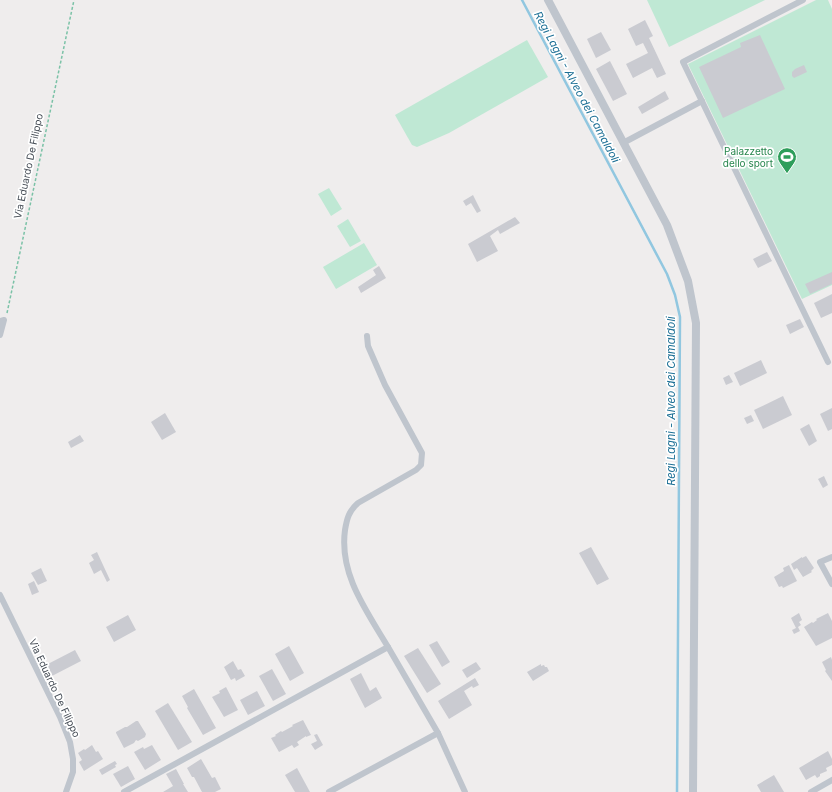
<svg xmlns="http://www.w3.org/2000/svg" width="832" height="792" viewBox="0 0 832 792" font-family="Inter,sans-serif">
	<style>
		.green { fill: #bfe8d4 }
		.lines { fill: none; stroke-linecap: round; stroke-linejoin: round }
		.stream { stroke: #91c7e0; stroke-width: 2.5 }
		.building { fill: #cacbd1 }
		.path { stroke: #7bc2a7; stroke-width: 1.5; stroke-dasharray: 3 2; stroke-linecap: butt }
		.minor { stroke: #bfc5cd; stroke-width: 6 }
		.tertiary { stroke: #bfc5cd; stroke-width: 8 }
		.labels { text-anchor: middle; stroke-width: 3.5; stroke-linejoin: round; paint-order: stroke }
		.leisure-label { font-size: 10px; fill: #27864d; stroke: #fff; text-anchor: end }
		.street-label { font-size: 10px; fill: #474e57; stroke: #fff }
		.water-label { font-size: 11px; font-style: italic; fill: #1c6f95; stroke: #fff }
	</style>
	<rect width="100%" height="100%" fill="#efeded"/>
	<g class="green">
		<path d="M647,0H765L669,47Z"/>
		<path d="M816,0H828L832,9V285L802,299L688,64Z"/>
		<path d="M527,40L548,77L449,133L417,147L412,145L395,115Z"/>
		<path d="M329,188L342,209L331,216L318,194Z"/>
		<path d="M348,219L361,241L350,247L337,226Z"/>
		<path d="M364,243L377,265L336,289L323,267Z"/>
	</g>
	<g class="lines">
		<path class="stream" d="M522,0L667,274L675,295L680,317L677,792"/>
	</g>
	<g class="building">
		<path d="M645,20L653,36L649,38L666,74L657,78L652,68L633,78L626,64L648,53L643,43L636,46L628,29Z"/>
		<path d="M601,32L611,50L596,58L587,39Z"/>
		<path d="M760,35L785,89L723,118L699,67L741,47L740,43Z"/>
		<path d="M610,61L627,94L613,101L596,69Z"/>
		<path d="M804,65L807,72L794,78L792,76V72L795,69Z"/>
		<path d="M665,91L669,99L642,114L638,107Z"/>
		<path d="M473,195L481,211L477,213L471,203L466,206L463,201Z"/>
		<path d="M515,217L520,223L500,234L498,230L490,236L498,251L477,262L468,244Z"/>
		<path d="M767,252L772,261L758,268L753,259Z"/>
		<path d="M379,266L386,278L361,293L358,287L376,275L373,270Z"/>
		<path d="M832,272V284L810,294L805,284Z"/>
		<path d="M832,294V313L821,318L814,303Z"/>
		<path d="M800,319L804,327L790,334L786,325Z"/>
		<path d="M761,360L767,373L740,386L734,373Z"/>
		<path d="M729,375L733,382L726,385L723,378Z"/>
		<path d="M783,396L792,415L763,429L754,410Z"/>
		<path d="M832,408V429L828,431L820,414Z"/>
		<path d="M165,413L176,432L162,440L151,422Z"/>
		<path d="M751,415L754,421L747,424L744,418Z"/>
		<path d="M809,424L817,441L809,446L800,429Z"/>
		<path d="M80,435L84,441L71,448L68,442Z"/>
		<path d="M824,476L828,485L823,488L818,479Z"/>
		<path d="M591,547L609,579L597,585L579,553Z"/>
		<path d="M97,552L110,580L107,582L101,570L94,574L89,563L94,560L91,555Z"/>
		<path d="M806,556L814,568L811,571L812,572L803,577L797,568L794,570L791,564L802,557V558Z"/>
		<path d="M789,565L797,581L783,588L782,586L779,587L774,577L784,571L783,568Z"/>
		<path d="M41,568L47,581L38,585L31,573Z"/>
		<path d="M34,581L39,592L32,595L28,584Z"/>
		<path d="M799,613L802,620L799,622L801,625L798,627L800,631L794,634L792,630L796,628L791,618Z"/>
		<path d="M828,613L832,621V638L816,646L804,627L812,622L813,623L817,620L816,619Z"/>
		<path d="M128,615L136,630L114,642L106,627Z"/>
		<path d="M437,641L450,662L442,667L429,645Z"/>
		<path d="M289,646L304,673L290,681L275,654Z"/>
		<path d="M418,648L441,684L427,693L404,656Z"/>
		<path d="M75,650L81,661L50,677L44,666Z"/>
		<path d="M40,656L44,664L39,666L35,659Z"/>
		<path d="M831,657L832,660V681L825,671L826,670L822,662Z"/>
		<path d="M233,661L238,670L241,669L245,676L236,681L235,678L231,680L224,667Z"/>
		<path d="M476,662L481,669L467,678L462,670Z"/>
		<path d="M541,664V666L544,665L545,667H547L549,671L533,681L527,672Z"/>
		<path d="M272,669L286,694L273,701L259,676Z"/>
		<path d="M361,673L370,691L376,687L382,698L365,708L350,679Z"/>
		<path d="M475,678L479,685L473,688L472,686L464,691L472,705L449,719L438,701Z"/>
		<path d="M226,687L238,710L224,717L212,697L220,693L219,691Z"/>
		<path d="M194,689L216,728L203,735L187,708L188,707L182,696Z"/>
		<path d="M257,691L265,706L248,715L240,700Z"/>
		<path d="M168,703L192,742L178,750L155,711Z"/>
		<path d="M303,720L311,735L306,737V736L297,742L299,745L294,748L292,745L279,752L271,738L276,736L275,735L281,731L282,732L293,726L292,725Z"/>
		<path d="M136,721H138L146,734L145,737L138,741L136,740L134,743L124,748L116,733V732L125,727H127Z"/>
		<path d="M317,734L323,745L315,750L311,744L317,741L314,735Z"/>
		<path d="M92,745L96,752L98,751L103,759L84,771L79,762L82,760L78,753L84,749L85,750Z"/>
		<path d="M152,745L161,760L145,770L134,752L143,747L144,749Z"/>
		<path d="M828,751L832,759V765L826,768L827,771L820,774V776L817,778L815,775L806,780L799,768Z"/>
		<path d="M201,759L212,778L215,777L221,789L215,792H202L194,777H192L187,768Z"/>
		<path d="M115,761L117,764L115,765L116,767L102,775L99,770Z"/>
		<path d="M128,766L135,779L121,787L113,774Z"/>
		<path d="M297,768L310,792H295L285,775Z"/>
		<path d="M176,769L184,784H183L188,792H163L173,786L166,774Z"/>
		<path d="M774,775L784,792H761L757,785Z"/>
	</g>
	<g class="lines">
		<path class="path" d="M7,313L74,0"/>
		<g class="minor">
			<path d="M803,0L683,62L828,362"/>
			<path d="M623,143L702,101"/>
			<path d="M0,321L4,320L0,335"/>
			<path d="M367,336L368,346L385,385L422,453L421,465L416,470L358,503C349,511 347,518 345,530C339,574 366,610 388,647"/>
			<path d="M832,557L820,562L832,584"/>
			<path d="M0,595L60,717L70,742L73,759V772L66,792"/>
			<path d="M438,733L465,792"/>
			<path d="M124,792L388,647L438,733L329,792"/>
			<path d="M811,792L832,780"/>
		</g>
		<path class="tertiary" d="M548,0L667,225L688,281L696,323L693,792"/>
	</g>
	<defs>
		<symbol id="stadium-pin" viewBox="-11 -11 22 30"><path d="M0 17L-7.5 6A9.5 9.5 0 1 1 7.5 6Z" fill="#2e9e5b" stroke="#fff"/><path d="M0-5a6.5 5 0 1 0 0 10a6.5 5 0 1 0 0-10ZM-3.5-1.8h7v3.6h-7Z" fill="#fff"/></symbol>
	</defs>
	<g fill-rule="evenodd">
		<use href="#stadium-pin" x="776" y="146" width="22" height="30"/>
	</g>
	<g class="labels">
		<g class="leisure-label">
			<text x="773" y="155">Palazzetto<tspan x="773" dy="12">dello sport</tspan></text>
		</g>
		<g class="street-label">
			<text transform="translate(28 166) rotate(-78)" y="4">Via Eduardo De Filippo</text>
			<text transform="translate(55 688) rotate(65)" y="4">Via Eduardo De Filippo</text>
		</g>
		<g class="water-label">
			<text transform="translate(577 87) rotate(62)" y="4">Regi Lagni - Alveo dei Camaldoli</text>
			<text transform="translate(671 401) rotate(-90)" y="4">Regi Lagni - Alveo dei Camaldoli</text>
		</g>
	</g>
</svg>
